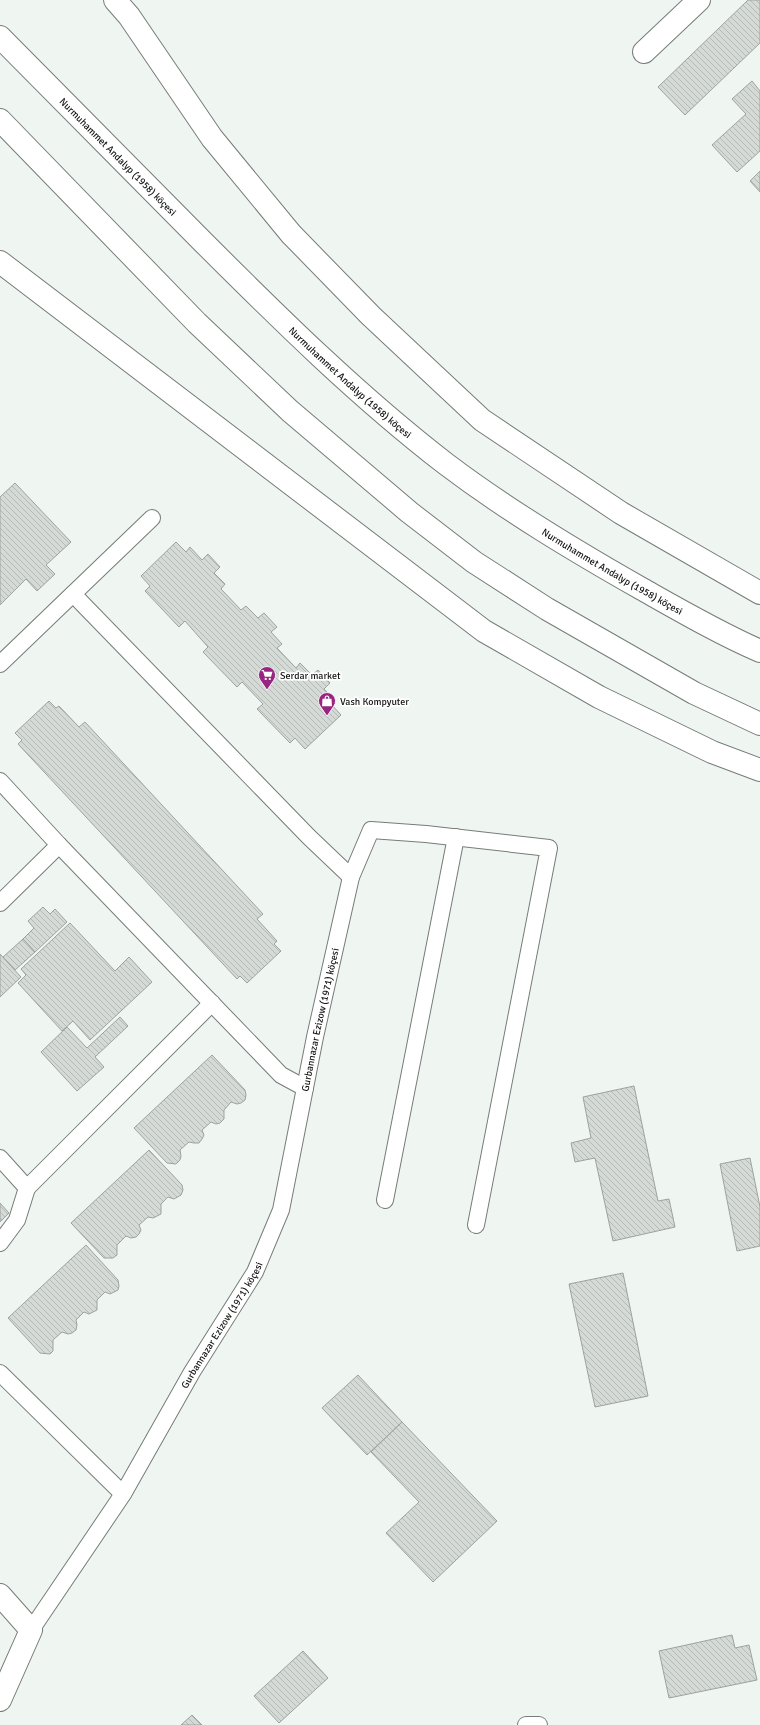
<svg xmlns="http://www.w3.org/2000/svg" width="760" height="1725" viewBox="0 0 760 1725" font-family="Signika,sans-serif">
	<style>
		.building { fill: url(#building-back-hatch); stroke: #9ca39f }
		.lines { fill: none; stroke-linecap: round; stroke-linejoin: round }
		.lane-casing { stroke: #767c78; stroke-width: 18 }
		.street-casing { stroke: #767c78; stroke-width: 24 }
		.primary-casing { stroke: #767c78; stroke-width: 24 }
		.lane { stroke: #fff; stroke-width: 16 }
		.street { stroke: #fff; stroke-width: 22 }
		.primary { stroke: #fff; stroke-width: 22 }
		.labels { text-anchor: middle; stroke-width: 3.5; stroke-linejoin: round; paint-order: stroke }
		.street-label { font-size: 10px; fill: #141614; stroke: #fff }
		.poi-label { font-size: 10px; fill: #141614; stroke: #fff; text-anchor: start }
	</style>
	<defs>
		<pattern id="building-back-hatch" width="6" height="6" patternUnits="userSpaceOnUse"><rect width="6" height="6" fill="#d4dad6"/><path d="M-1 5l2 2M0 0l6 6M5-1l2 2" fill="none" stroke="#b5bab7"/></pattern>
	</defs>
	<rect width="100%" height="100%" fill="#eff6f2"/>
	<g class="building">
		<path d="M748,0H760V43L685,115L658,87Z"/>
		<path d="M752,81L760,91V151L737,172L712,145L746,114L732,99Z"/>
		<path d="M760,171V192L750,181Z"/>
		<path d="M15,483L71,542L46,565L55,574L37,591L26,579L0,605V497Z"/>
		<path d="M176,542L186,552L190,547L202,560L208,554L220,567L214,573L225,584L221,589L241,610L246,606L258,618L264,613L277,627L271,632L282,644L277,648L296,668L300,663L312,675L318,670L330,683L324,689L335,700L331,704L341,715L305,749L295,738L290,743L257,709L263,704L242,682L237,687L203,652L208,647L185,621L179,627L145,591L150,586L141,576Z"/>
		<path d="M49,701L56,708L59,706L79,727L85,722L263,914L257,919L277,941L274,944L281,951L247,983L240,976L237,979L18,744L22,740L15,733Z"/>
		<path d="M43,907L50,914L55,909L67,922L35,952L23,939L34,928L28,921Z"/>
		<path d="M70,923L115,971L129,957L152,982L90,1040L73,1021L62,1031L18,983L26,975L21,969Z"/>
		<path d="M23,939L35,952L15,970L3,957Z"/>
		<path d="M0,954L21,977L0,997Z"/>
		<path d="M120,1017L128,1026L95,1057L104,1067L77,1091L41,1052L67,1027L87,1048Z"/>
		<path d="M212,1055L245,1090L246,1095L245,1100L241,1103L237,1104L231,1102L224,1110V1119L220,1123L216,1124L211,1122L202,1130L204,1135L202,1139L199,1143H194L189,1142L180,1150L181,1156L180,1160L176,1164L167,1163L134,1128Z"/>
		<path d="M634,1086L658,1201L669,1199L675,1227L613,1241L595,1158L575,1162L571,1143L591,1138L583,1097Z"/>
		<path d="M149,1150L182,1185L183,1190L181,1195L174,1199L168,1197L161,1204V1214L153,1218L148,1217L139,1225L141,1230L139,1234L136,1237L131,1238L126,1236L117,1245V1255L113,1258H104L71,1223Z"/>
		<path d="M750,1158L760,1207V1246L737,1251L720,1164Z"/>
		<path d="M0,1203L9,1213L0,1222Z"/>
		<path d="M86,1245L118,1280L119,1286L118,1290L110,1294L105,1292L97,1300V1310L89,1314L84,1312L76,1320L77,1325L76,1330L72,1333L68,1334L62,1332L53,1340V1351L50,1354L40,1353L8,1318Z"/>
		<path d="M623,1273L648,1396L595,1407L569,1284Z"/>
		<path d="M358,1375L402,1422L367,1455L322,1408Z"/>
		<path d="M402,1422L497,1521L433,1582L386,1533L419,1502L371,1452Z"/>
		<path d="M732,1635L735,1648L749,1645L757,1680L669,1698L659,1651Z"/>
		<path d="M303,1651L328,1678L279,1723L254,1696Z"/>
		<path d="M192,1715L202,1725H181Z"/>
	</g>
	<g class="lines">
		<defs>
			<g id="lane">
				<path d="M73,594L309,837L351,877"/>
				<path d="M0,664L152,518"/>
				<path d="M0,781L59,845L281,1075L305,1088"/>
				<path d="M0,903L59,845"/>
				<path d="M0,1158L27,1188L212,1003"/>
				<path d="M385,1200L456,837"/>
				<path d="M0,1243L17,1220L27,1188"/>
				<path d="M0,1373L123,1494"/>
				<path id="s1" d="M31,1630L123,1494L192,1372L255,1272L281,1210L315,1037L351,877L371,830L426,834L549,848L476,1225"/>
				<path d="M526,1725H539"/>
			</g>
			<g id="street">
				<path d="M644,52L699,0"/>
				<path d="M0,1595L31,1630L0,1700"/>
			</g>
			<g id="primary">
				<path d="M115,0L129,16L212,138L291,234L371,316L482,420L621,513L760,593"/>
				<path id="s2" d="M0,37C67,105 135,173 202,241C280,319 359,397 446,464C508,511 575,551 642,589C681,611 719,633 760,651"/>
				<path d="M0,120L197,323L290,411L409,512L474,562L547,609L694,693L760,724"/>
				<path d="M0,262L484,631L599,697L712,752L760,770"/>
			</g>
		</defs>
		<use href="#lane" class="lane-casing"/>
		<use href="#street" class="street-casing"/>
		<use href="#primary" class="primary-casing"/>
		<use href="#lane" class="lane"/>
		<use href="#street" class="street"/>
		<use href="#primary" class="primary"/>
	</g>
	<defs>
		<symbol id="supermarket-pin" viewBox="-11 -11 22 30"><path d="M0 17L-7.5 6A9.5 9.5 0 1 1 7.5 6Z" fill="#992582" stroke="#fff"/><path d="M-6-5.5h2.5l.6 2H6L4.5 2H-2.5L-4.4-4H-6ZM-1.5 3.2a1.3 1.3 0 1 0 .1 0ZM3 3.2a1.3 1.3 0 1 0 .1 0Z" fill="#fff"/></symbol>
		<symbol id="shop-pin" viewBox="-11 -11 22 30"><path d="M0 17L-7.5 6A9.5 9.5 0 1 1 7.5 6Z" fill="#992582" stroke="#fff"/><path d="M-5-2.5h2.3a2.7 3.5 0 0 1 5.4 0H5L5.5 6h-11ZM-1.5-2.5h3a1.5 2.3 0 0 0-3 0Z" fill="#fff"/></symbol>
	</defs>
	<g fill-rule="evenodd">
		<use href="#supermarket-pin" x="257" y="665" width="20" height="27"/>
		<use href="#shop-pin" x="317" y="691" width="20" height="27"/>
	</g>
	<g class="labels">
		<g class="street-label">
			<text dy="4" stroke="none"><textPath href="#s2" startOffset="168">Nurmuhammet Andalyp (1958) köçesi</textPath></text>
			<text dy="4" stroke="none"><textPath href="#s2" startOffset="492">Nurmuhammet Andalyp (1958) köçesi</textPath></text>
			<text dy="4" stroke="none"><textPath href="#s2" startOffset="816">Nurmuhammet Andalyp (1958) köçesi</textPath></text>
			<text dy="4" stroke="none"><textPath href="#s1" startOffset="684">Gurbannazar Ezizow (1971) köçesi</textPath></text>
			<text dy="4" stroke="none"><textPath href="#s1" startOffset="360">Gurbannazar Ezizow (1971) köçesi</textPath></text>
		</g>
		<g class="poi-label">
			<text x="280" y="679">Serdar market</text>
			<text x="340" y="705">Vash Kompyuter</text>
		</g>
	</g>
</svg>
